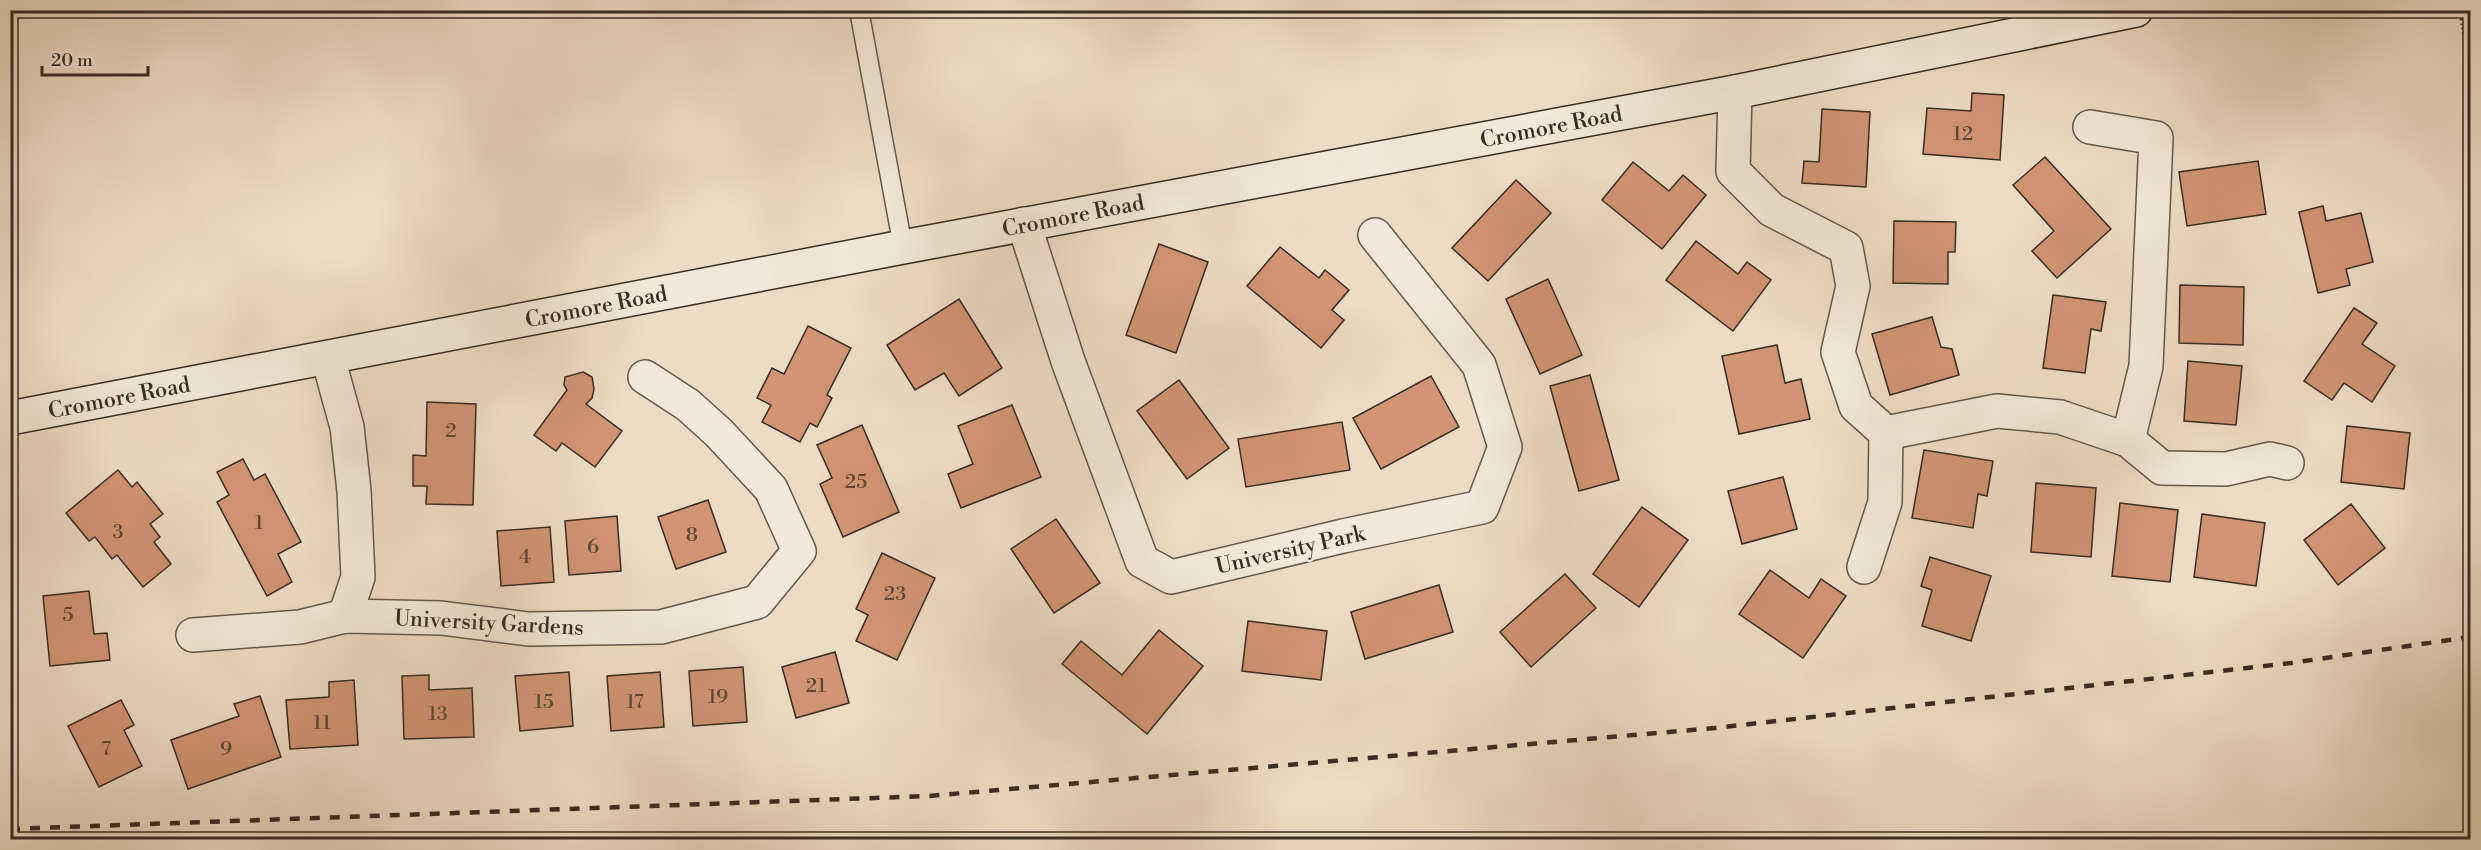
<svg xmlns="http://www.w3.org/2000/svg" width="2481" height="850" viewBox="0 0 2481 850" font-family="'Libre Bodoni',serif">
	<style>
		.building { fill: #d19474; stroke: #372c23; stroke-width: 1.5 }
		.lines { fill: none; stroke-linecap: round; stroke-linejoin: round }
		.service-casing { stroke: #64584c; stroke-width: 21 }
		.minor-casing { stroke: #64584c; stroke-width: 36 }
		.secondary-casing { stroke: #372c23; stroke-width: 36 }
		.path { stroke: #372c23; stroke-width: 4; stroke-dasharray: 1.5 3; stroke-linecap: butt }
		.service { stroke: #f3e8d9; stroke-width: 18 }
		.minor { stroke: #f3e8d9; stroke-width: 33 }
		.secondary { stroke: #f3e8d9; stroke-width: 33 }
		.rail { stroke: #372c23; stroke-width: 4.5; stroke-dasharray: 10 10; stroke-linecap: butt }
		.labels { text-anchor: middle; stroke-width: 4.5; stroke-linejoin: round; paint-order: stroke }
		.number-label { font-size: 20px; fill: #5e4637 }
		.street-label { font-size: 22px; fill: #372c23; stroke: #f3e8d9 }
	</style>
	<rect width="100%" height="100%" fill="#eddcc5"/>
	<filter id="stains"><feTurbulence type="fractalNoise" baseFrequency=".00333" numOctaves="4"/><feColorMatrix values="0 0 0 0 .2 0 0 0 0 .09 0 0 0 0 .02 0 0 0 .5 -.17"/></filter>
	<radialGradient id="worn" r=".72"><stop offset=".6" stop-color="#630" stop-opacity="0"/><stop offset="1" stop-color="#630" stop-opacity=".3"/></radialGradient>
	<g class="building">
		<path d="M1972,93L2004,95L2000,160L1923,154L1927,108L1971,111Z"/>
		<path d="M1822,109L1870,112L1866,187L1802,183L1804,161L1819,162Z"/>
		<path d="M2045,157L2111,229L2057,278L2032,251L2054,231L2013,185Z"/>
		<path d="M2258,161L2266,214L2187,226L2179,172Z"/>
		<path d="M1633,162L1669,191L1683,175L1706,195L1662,249L1602,200Z"/>
		<path d="M1516,180L1551,213L1488,281L1452,248Z"/>
		<path d="M2323,206L2326,221L2361,213L2373,262L2346,269L2350,285L2318,293L2299,212Z"/>
		<path d="M1894,221L1956,222L1955,252H1948V284L1893,283Z"/>
		<path d="M1696,241L1738,274L1747,262L1771,280L1733,331L1666,280Z"/>
		<path d="M1159,244L1208,262L1176,353L1126,335Z"/>
		<path d="M1280,247L1319,278L1325,270L1349,290L1332,310L1344,320L1321,348L1247,286Z"/>
		<path d="M1548,279L1582,355L1540,374L1506,299Z"/>
		<path d="M2180,285L2244,287L2243,345L2179,343Z"/>
		<path d="M2053,295L2106,302L2101,331L2091,329L2085,373L2043,368Z"/>
		<path d="M959,299L1002,368L959,396L944,373L915,390L887,345Z"/>
		<path d="M2354,308L2377,323L2362,344L2395,366L2372,402L2344,383L2332,400L2304,381Z"/>
		<path d="M1932,317L1941,347L1952,349L1959,375L1890,395L1872,334Z"/>
		<path d="M808,326L851,348L827,395L832,398L817,427L810,423L800,442L762,422L771,405L757,398L772,368L784,374Z"/>
		<path d="M1777,345L1785,383L1801,379L1810,419L1739,434L1722,356Z"/>
		<path d="M2188,361L2242,366L2236,425L2184,421Z"/>
		<path d="M583,372L592,377L594,389L592,398L586,404L622,431L595,467L562,443L556,451L534,435L567,390L564,385L565,377Z"/>
		<path d="M1590,375L1619,480L1579,491L1550,386Z"/>
		<path d="M1431,376L1459,427L1381,469L1353,418Z"/>
		<path d="M1179,380L1229,448L1187,479L1137,411Z"/>
		<path d="M427,402L476,404L473,505L426,504L427,486H413V455L426,456Z"/>
		<path d="M1012,405L1041,477L961,508L948,474L973,464L958,426Z"/>
		<path d="M1342,422L1350,470L1246,487L1238,439Z"/>
		<path d="M862,425L899,512L843,537L820,484L832,478L817,445Z"/>
		<path d="M2347,426L2410,433L2404,489L2341,482Z"/>
		<path d="M1924,450L1993,461L1987,496L1978,494L1973,528L1912,518Z"/>
		<path d="M243,459L254,480L265,474L301,542L278,554L292,582L267,596L217,502L229,495L217,472Z"/>
		<path d="M118,470L132,487L137,482L163,514L150,524L160,537L154,542L171,564L143,587L117,555L112,559L95,537L89,541L66,513Z"/>
		<path d="M1783,477L1797,529L1742,544L1728,491Z"/>
		<path d="M2036,483L2096,488L2091,557L2031,552Z"/>
		<path d="M708,500L726,552L676,569L658,517Z"/>
		<path d="M2120,503L2178,510L2170,582L2112,576Z"/>
		<path d="M2351,504L2385,548L2338,585L2304,540Z"/>
		<path d="M1642,507L1688,540L1639,607L1593,574Z"/>
		<path d="M2202,514L2265,523L2256,586L2194,577Z"/>
		<path d="M617,516L621,571L569,575L565,521Z"/>
		<path d="M1056,519L1100,583L1054,613L1011,549Z"/>
		<path d="M550,527L554,582L501,586L497,531Z"/>
		<path d="M882,553L935,578L897,660L856,641L868,615L856,609Z"/>
		<path d="M1930,557L1991,576L1971,641L1922,626L1932,590L1921,586Z"/>
		<path d="M1770,570L1809,598L1821,579L1846,596L1803,658L1739,614Z"/>
		<path d="M1565,574L1596,608L1531,667L1500,632Z"/>
		<path d="M1439,585L1453,632L1365,659L1351,612Z"/>
		<path d="M89,591L94,634L107,633L110,660L50,666L43,596Z"/>
		<path d="M1248,621L1327,631L1321,680L1242,671Z"/>
		<path d="M1159,630L1203,666L1147,734L1062,664L1081,641L1122,675Z"/>
		<path d="M835,652L849,703L796,718L782,667Z"/>
		<path d="M743,667L747,722L693,726L689,671Z"/>
		<path d="M569,672L573,726L520,731L515,676Z"/>
		<path d="M660,672L664,727L611,731L607,676Z"/>
		<path d="M429,675V690L472,688L474,737L404,739L402,676Z"/>
		<path d="M354,680L358,745L290,749L286,700L329,697V682Z"/>
		<path d="M260,696L281,757L188,789L171,740L239,716L234,704Z"/>
		<path d="M121,700L134,725L124,730L142,766L99,787L68,726Z"/>
	</g>
	<g class="lines">
		<defs>
			<path id="service" d="M859,10L903,247"/>
			<g id="minor">
				<path d="M1735,92L1733,171L1772,210L1846,248L1853,286L1838,352L1856,406L1886,433L1885,502L1864,567"/>
				<path d="M2090,127L2156,138L2146,366L2128,440"/>
				<path d="M1024,224L1068,361L1142,561L1171,577L1343,536L1482,507L1505,447L1479,365L1375,235"/>
				<path d="M328,358L347,427L354,491L358,577L345,616"/>
				<path d="M1886,433L1997,411L2060,417L2128,440L2162,468L2226,469L2270,459L2287,463"/>
				<path d="M193,635L300,627L345,616L441,618L528,629L661,627L757,602L799,551L771,489L719,433L688,405L645,377"/>
			</g>
			<path id="secondary" d="M10,418L903,247L1735,92L2136,10"/>
		</defs>
		<use href="#service" class="service-casing"/>
		<use href="#minor" class="minor-casing"/>
		<use href="#secondary" class="secondary-casing"/>
		<path class="path" d="M2460,10L2470,69"/>
		<use href="#service" class="service"/>
		<use href="#minor" class="minor"/>
		<use href="#secondary" class="secondary"/>
		<path class="rail" d="M10,829L929,796L1715,728L2291,663L2470,637"/>
	</g>
	<g class="labels">
		<g class="number-label">
			<text x="1963" y="140">12</text>
			<text x="451" y="437">2</text>
			<text x="856" y="488">25</text>
			<text x="259" y="529">1</text>
			<text x="118" y="538">3</text>
			<text x="692" y="541">8</text>
			<text x="593" y="553">6</text>
			<text x="525" y="563">4</text>
			<text x="895" y="600">23</text>
			<text x="68" y="621">5</text>
			<text x="816" y="692">21</text>
			<text x="718" y="703">19</text>
			<text x="544" y="708">15</text>
			<text x="635" y="708">17</text>
			<text x="438" y="720">13</text>
			<text x="322" y="729">11</text>
			<text x="106" y="755">7</text>
			<text x="226" y="755">9</text>
		</g>
		<g class="street-label">
			<text transform="translate(1551 126) rotate(-11)" y="8">Cromore Road</text>
			<text transform="translate(1073 215) rotate(-11)" y="8">Cromore Road</text>
			<text transform="translate(596 306) rotate(-11)" y="8">Cromore Road</text>
			<text transform="translate(119 397) rotate(-11)" y="8">Cromore Road</text>
			<text transform="translate(1290 549) rotate(-13)" y="8">University Park</text>
			<text transform="translate(489 622) rotate(3)" y="8">University Gardens</text>
		</g>
	</g>
	<rect width="2481" height="850" fill="none" stroke="#eddcc5" stroke-width="36"/>
	<rect x="12" y="12" width="2457" height="826" fill="none" stroke="#372c23" stroke-width="3"/>
	<rect x="18" y="18" width="2445" height="814" fill="none" stroke="#372c23" stroke-width="1.5"/>
	<path d="M42 66v9h106v-9" fill="none" stroke="#372c23" stroke-width="3"/>
	<text x="51" y="66" font-size="18" fill="#372c23" stroke="#f3e8d9" stroke-width="4.5" paint-order="stroke">20 m</text>
	<rect width="100%" height="100%" filter="url(#stains)"/>
	<rect width="100%" height="100%" fill="url(#worn)"/>
</svg>
